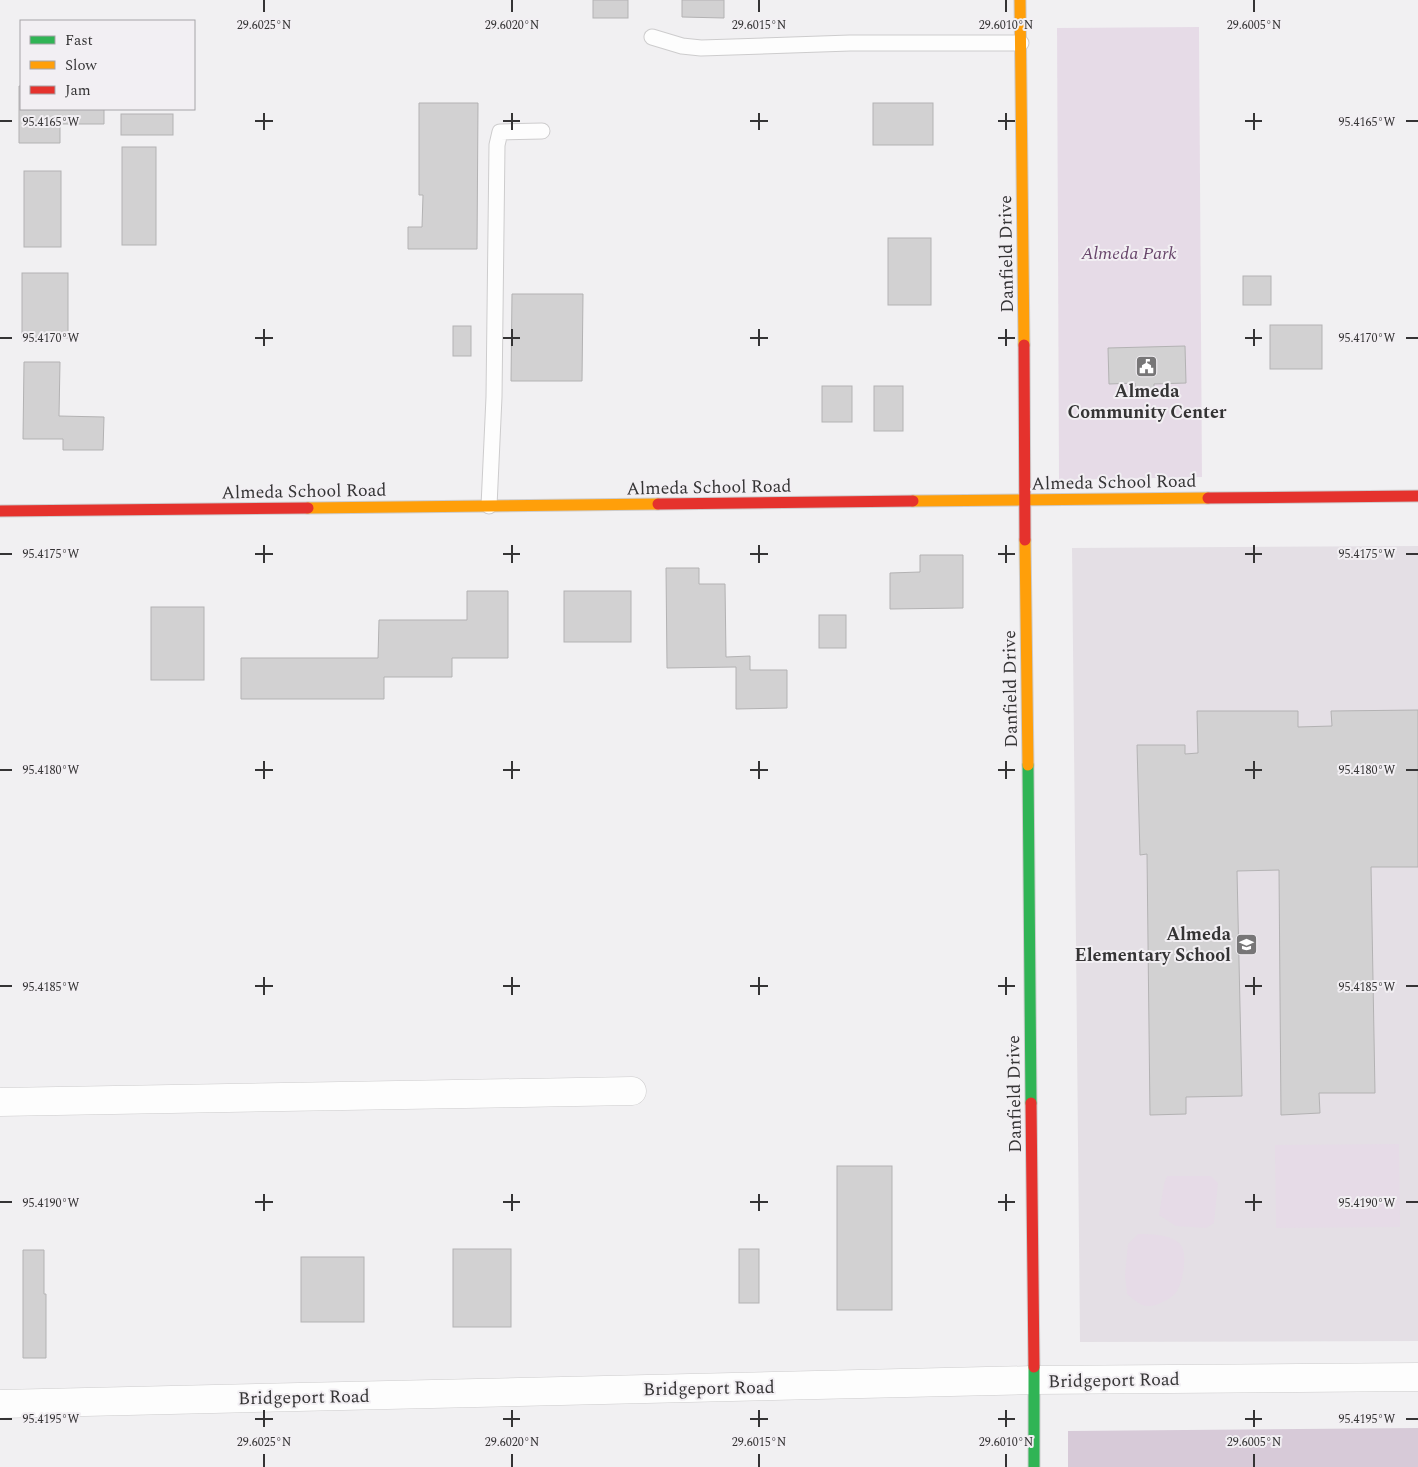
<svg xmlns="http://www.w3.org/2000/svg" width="1418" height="1467" viewBox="0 0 1418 1467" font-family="Spectral,serif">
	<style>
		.built { fill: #e4dfe5 }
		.green { fill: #e6dbe7 }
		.forest { fill: #d7cad8 }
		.building { fill: #d2d1d2; stroke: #b3b2b3 }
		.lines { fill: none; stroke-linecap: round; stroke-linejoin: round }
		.lane-casing { stroke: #cdcccd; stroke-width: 17 }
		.street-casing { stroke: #cdcccd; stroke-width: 29 }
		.fast-casing { stroke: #cdcccd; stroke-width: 13 }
		.slow-casing { stroke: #cdcccd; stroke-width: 13 }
		.jam-casing { stroke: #cdcccd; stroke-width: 13 }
		.lane { stroke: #fdfdfd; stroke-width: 15 }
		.street { stroke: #fdfdfd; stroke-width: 28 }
		.fast { stroke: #30b455; stroke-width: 11 }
		.slow { stroke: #ff9f0a; stroke-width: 11 }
		.jam { stroke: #e5322d; stroke-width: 11 }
		.ticks { fill: none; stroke: #353435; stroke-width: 2 }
		.labels { text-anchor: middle; stroke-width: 4; stroke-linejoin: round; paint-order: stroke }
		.park-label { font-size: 18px; font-style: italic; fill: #68466b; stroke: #f2eff3 }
		.street-label { font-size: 18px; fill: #353435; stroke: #f2eff3 }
		.poi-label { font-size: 18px; font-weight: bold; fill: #353435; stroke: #f2eff3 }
		.ticks-label { font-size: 12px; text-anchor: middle; fill: #353435; stroke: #f2eff3; stroke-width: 4; stroke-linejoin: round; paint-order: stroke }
	</style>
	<rect width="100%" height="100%" fill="#f1f0f2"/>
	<path class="built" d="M1418,546V1341L1080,1342L1072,548Z"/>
	<g class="green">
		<path d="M1199,27L1202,477L1059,480L1057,28Z"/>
		<path d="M1399,1144L1400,1227L1276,1228L1275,1145Z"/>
		<path d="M1167,1176H1211L1218,1183L1214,1223L1206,1228L1176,1226L1159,1215L1164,1184Z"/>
		<path d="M1138,1234C1152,1234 1168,1234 1179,1243C1189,1251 1183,1281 1177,1291C1173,1298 1156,1307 1147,1306C1139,1305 1133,1299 1127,1294L1125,1275L1128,1244Z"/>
	</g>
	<path class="forest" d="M1418,1428V1467H1068V1431Z"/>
	<g class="building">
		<rect x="593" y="0" width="35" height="18"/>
		<path d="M682,0H724V18L682,17Z"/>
		<path d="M19,86H21V109H104V124H60V143H19Z"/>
		<path d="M419,103H478L477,249H408V227H422L423,195H419Z"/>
		<rect x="873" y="103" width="60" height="42"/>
		<rect x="121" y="114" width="52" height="21"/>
		<rect x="122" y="147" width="34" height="98"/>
		<rect x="24" y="171" width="37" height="76"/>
		<rect x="888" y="238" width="43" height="67"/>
		<rect x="22" y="273" width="46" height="65"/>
		<rect x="1243" y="276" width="28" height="29"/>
		<path d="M512,294H583L582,381H511Z"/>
		<rect x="1270" y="325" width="52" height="44"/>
		<rect x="453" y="326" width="18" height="30"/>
		<path d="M1185,346L1186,383L1154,384V393H1135V383L1109,384L1108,348Z"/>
		<path d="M24,362H60L59,416L104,417L103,450H63V439H23Z"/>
		<rect x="822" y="386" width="30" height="36"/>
		<rect x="874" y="386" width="29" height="45"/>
		<path d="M920,555H963V608L890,609V573L920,572Z"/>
		<path d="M666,568H699V584H725L726,657L750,656V670H787V708L736,709V667L667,668Z"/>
		<path d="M467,591H508V658H452V677H384V699H241V658H378L379,620H467Z"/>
		<rect x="564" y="591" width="67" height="51"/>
		<rect x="151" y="607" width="53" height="73"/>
		<rect x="819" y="615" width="27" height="33"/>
		<path d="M1418,710V867H1371L1375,1093H1319L1320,1113L1281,1115L1279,870L1237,871L1242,1096L1186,1097V1114L1150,1115L1147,854L1140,855L1137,745H1185V754L1198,753L1197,711H1298V727L1332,726L1331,711Z"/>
		<rect x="837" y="1166" width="55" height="144"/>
		<rect x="453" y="1249" width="58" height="78"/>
		<rect x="739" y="1249" width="20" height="54"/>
		<path d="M23,1250H44V1294H46V1358H23Z"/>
		<rect x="301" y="1257" width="63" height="65"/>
	</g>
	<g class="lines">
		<defs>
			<g id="lane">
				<path d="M652,37L682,46L701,48L850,43H1021"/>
				<path d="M489,506L494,397L497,145L500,132L542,131"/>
			</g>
			<g id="street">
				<path d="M0,1102L632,1091"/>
				<path d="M0,1404L1034,1380L1418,1377"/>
			</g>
			<g id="fast">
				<path d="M1028,765L1031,1103"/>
				<path d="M1034,1367V1467"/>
			</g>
			<g id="slow">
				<path d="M1020,0L1024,345"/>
				<path d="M913,501L1208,498"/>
				<path d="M308,508L658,504"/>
				<path d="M1025,540L1028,765"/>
			</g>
			<g id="jam">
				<path d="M1024,345L1025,540"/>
				<path d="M1208,498L1418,496"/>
				<path d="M658,504L913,501"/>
				<path d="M0,511L308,508"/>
				<path d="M1031,1103L1034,1367"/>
			</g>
		</defs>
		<use href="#lane" class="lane-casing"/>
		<use href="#street" class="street-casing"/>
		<use href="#fast" class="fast-casing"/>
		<use href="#slow" class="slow-casing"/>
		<use href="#jam" class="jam-casing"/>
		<use href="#lane" class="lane"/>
		<use href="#street" class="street"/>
		<use href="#fast" class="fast"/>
		<use href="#slow" class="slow"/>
		<use href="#jam" class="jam"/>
	</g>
	<path class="ticks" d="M264,0V12M512,0V12M759,0V12M1006,0V12M1254,0V12M264,113V130M512,113V130M759,113V130M1006,113V130M1254,113V130M0,121H12M255,121H273M503,121H520M750,121H768M998,121H1015M1245,121H1262M1406,121H1418M264,329V346M512,329V346M759,329V346M1006,329V346M1254,329V346M0,338H12M255,338H273M503,338H520M750,338H768M998,338H1015M1245,338H1262M1406,338H1418M264,545V563M512,545V563M759,545V563M1006,545V563M1254,545V563M0,554H12M255,554H273M503,554H520M750,554H768M998,554H1015M1245,554H1262M1406,554H1418M264,761V779M512,761V779M759,761V779M1006,761V779M1254,761V779M0,770H12M255,770H273M503,770H520M750,770H768M998,770H1015M1245,770H1262M1406,770H1418M264,977V995M512,977V995M759,977V995M1006,977V995M1254,977V995M0,986H12M255,986H273M503,986H520M750,986H768M998,986H1015M1245,986H1262M1406,986H1418M264,1194V1211M512,1194V1211M759,1194V1211M1006,1194V1211M1254,1194V1211M0,1202H12M255,1202H273M503,1202H520M750,1202H768M998,1202H1015M1245,1202H1262M1406,1202H1418M264,1410V1427M512,1410V1427M759,1410V1427M1006,1410V1427M1254,1410V1427M0,1419H12M255,1419H273M503,1419H520M750,1419H768M998,1419H1015M1245,1419H1262M1406,1419H1418M264,1454V1467M512,1454V1467M759,1454V1467M1006,1454V1467M1254,1454V1467"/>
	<defs>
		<symbol id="civic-square" viewBox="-11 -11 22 22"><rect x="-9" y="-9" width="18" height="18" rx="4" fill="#777677" stroke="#f2eff3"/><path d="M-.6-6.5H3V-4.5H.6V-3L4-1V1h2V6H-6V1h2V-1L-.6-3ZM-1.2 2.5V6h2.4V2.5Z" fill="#fff"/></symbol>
		<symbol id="school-square" viewBox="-11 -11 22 22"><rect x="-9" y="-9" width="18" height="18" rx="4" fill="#777677" stroke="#f2eff3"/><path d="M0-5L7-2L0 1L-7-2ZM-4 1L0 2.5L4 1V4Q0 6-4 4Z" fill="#fff"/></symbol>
	</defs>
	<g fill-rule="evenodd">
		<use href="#civic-square" x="1134" y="354" width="25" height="25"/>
		<use href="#school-square" x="1234" y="932" width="25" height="25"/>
	</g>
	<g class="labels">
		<g class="park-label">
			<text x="1129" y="259">Almeda Park</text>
		</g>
		<g class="street-label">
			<text transform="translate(1006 254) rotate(-91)" y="6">Danfield Drive</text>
			<text transform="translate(1114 482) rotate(-1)" y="6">Almeda School Road</text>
			<text transform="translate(709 487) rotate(-1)" y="6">Almeda School Road</text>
			<text transform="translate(304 491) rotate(-1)" y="6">Almeda School Road</text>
			<text transform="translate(1010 689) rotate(-91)" y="6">Danfield Drive</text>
			<text transform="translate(1014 1094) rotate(-91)" y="6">Danfield Drive</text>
			<text transform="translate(1114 1380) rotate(-1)" y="6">Bridgeport Road</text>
			<text transform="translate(709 1388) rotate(-1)" y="6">Bridgeport Road</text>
			<text transform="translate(304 1397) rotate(-1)" y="6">Bridgeport Road</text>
		</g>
		<g class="poi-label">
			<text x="1147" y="397">Almeda<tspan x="1147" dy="21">Community Center</tspan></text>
			<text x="1231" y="940" text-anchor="end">Almeda<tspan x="1231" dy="21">Elementary School</tspan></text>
		</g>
	</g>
	<g class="ticks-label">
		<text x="264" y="29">29.6025°N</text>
		<text x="512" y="29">29.6020°N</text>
		<text x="759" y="29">29.6015°N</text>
		<text x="1006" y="29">29.6010°N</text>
		<text x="1254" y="29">29.6005°N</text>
		<text x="1367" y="126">95.4165°W</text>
		<text x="51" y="126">95.4165°W</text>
		<text x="1367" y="342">95.4170°W</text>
		<text x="51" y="342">95.4170°W</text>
		<text x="1367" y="558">95.4175°W</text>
		<text x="51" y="558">95.4175°W</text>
		<text x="1367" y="774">95.4180°W</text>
		<text x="51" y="774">95.4180°W</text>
		<text x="1367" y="991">95.4185°W</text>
		<text x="51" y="991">95.4185°W</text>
		<text x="1367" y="1207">95.4190°W</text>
		<text x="51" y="1207">95.4190°W</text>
		<text x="1367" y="1423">95.4195°W</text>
		<text x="51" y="1423">95.4195°W</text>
		<text x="264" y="1446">29.6025°N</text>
		<text x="512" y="1446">29.6020°N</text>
		<text x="759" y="1446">29.6015°N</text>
		<text x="1006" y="1446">29.6010°N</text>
		<text x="1254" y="1446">29.6005°N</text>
	</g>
	<rect x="20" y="20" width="175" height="90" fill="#f2eff3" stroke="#a6a4a7"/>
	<rect x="30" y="36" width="25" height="8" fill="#30b455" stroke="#a6a4a7"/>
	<text x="65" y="45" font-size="15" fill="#353435">Fast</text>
	<rect x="30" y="61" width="25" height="8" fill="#ff9f0a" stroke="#a6a4a7"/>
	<text x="65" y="70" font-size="15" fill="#353435">Slow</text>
	<rect x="30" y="86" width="25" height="8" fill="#e5322d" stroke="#a6a4a7"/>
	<text x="65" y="95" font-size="15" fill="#353435">Jam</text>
</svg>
